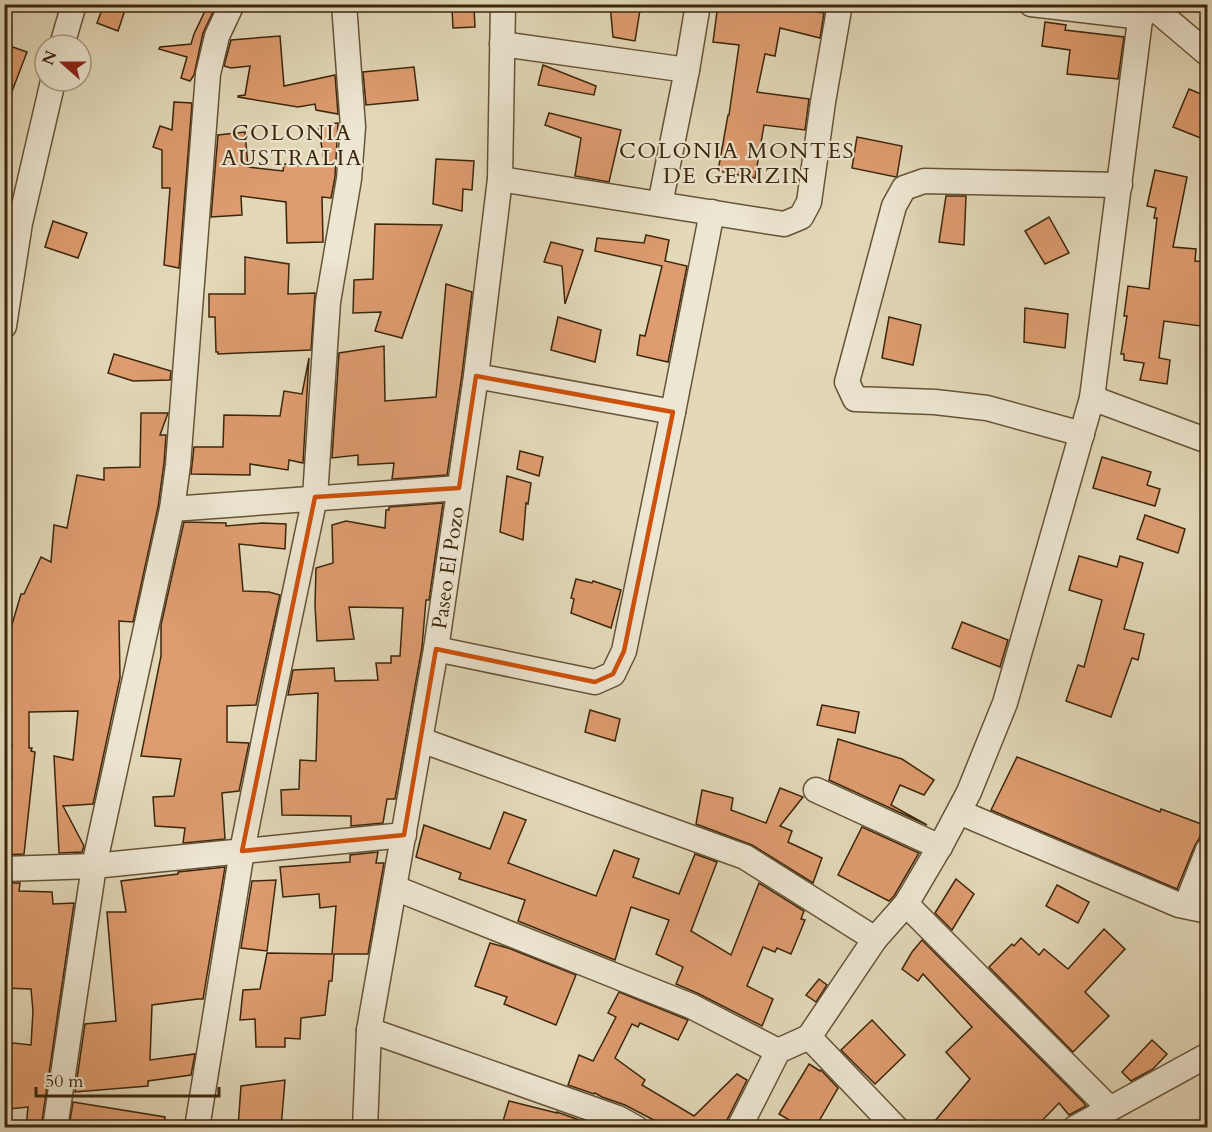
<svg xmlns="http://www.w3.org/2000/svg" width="1212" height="1132" viewBox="0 0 1212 1132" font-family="Cardo,serif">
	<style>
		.building { fill: #de9c70; stroke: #3c260b; stroke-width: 1.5 }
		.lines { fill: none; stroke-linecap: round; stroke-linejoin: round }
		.minor-casing { stroke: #665336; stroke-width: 27 }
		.minor { stroke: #ede6d2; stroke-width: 24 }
		.marked { fill: none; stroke: #ce510c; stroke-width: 4.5; stroke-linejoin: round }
		.labels { text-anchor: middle; stroke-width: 4.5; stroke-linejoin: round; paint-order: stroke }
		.street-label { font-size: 21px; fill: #3c260b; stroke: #ede6d2 }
		.neighbourhood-label { font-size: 22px; letter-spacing: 1.5px; fill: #3c260b; stroke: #ede6d2 }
	</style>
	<rect width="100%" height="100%" fill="#e3d9b9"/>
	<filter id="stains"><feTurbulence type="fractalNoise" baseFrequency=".00333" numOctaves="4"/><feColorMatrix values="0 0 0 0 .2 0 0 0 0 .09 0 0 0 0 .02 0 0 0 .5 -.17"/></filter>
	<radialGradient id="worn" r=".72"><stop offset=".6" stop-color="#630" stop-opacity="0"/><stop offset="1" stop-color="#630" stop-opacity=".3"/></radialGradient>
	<g class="building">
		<path d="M104,4H127L118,31L97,23Z"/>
		<path d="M610,4H641L635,41L613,37Z"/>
		<path d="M718,4H767L824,13L820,38L780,28L775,56L765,54L757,92L809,99L805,130L764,125L755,178L718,171L728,115H729L739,45L713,42Z"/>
		<path d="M452,8H474L475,27L453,28Z"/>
		<path d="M206,9L213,12L203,33L194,75L190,81L181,78L187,57L159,49L160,47L191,44L194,34Z"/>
		<path d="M1045,22L1066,25L1065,30L1124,37L1118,79L1067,74L1070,50L1042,46Z"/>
		<path d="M280,36L284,86L335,75L338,114L316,110L315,104L298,107L238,97V96L245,95L250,66L231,68L224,66L231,40Z"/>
		<path d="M4,44L27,52L6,107L4,106Z"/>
		<path d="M543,65L596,86L594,95L538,85Z"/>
		<path d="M414,67L418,100L366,105L363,72Z"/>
		<path d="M1189,89L1208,97V141L1173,127Z"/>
		<path d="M174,102L192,103L179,268L164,265L170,188H162V150L153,147L160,126L172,130Z"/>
		<path d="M549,113L621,130L609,182L575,176L581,138L545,125Z"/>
		<path d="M338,123L335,177L331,198L322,197L323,242L287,243L286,202L241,196L242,215L211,217L218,135L245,132L248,167L283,171L284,164L325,166L318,125Z"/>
		<path d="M857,137L902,146L897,176L896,177L852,168Z"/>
		<path d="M436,159L474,161L472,190L463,189L462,211L433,204Z"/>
		<path d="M1155,170L1187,177L1173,247L1196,249L1195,261L1208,262V327L1164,321L1159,358L1170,360L1167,384L1140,380L1144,363L1124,360V354H1121L1127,316H1124L1128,286L1149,289L1157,218H1154L1156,208L1147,206Z"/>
		<path d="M946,196H966L964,245L939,242Z"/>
		<path d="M1049,217L1069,253L1045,264L1025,231Z"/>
		<path d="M53,221L87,233L78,258L45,247Z"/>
		<path d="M375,224L442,225L402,338L375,331L381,312L353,313L354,280L373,279Z"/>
		<path d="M646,235L669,240L665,261L687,266L668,362L637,355L640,335L645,336L662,266L595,251L597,238L644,243Z"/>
		<path d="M551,242L583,250L565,304L562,266L544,262Z"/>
		<path d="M245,257L289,264L288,294L315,293L311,350L218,354V352H216L215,317H209V294H245Z"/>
		<path d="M446,284L472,292L462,374L447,475L392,479L394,463L358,465V455L332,458L339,353L384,346L385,401L436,397Z"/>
		<path d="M1025,308L1068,314L1065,348L1024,342Z"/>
		<path d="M558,317L601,330L595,362L551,350Z"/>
		<path d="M889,317L921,325L913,365L882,358Z"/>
		<path d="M114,354L171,371L170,380L133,381L108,373Z"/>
		<path d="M309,358L303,463L289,460L288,470L250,464V475L191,474L194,447H223L224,415L280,416L284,391L302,394Z"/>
		<path d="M141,413H168L160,435H166L164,463L158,507L133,622L119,621L120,678L93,804L63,806L84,846L82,852L59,853L54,756L73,760L78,711L29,712V748H32L31,751L35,752L24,854L4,855V778L12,779L10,747H12L5,679L9,678L4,658V650H10L6,627L11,628L21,594H24L41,557L51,562L54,525L67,528L77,475L104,480V468L140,467Z"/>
		<path d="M520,451L543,457L539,476L517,469Z"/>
		<path d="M1102,457L1151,472L1147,485L1160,489L1155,506L1093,488Z"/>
		<path d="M507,476L531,483L528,504L526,503L523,540L500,532Z"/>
		<path d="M443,503L429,600H426L422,647L395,799H387L383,823L351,826V816L282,815L281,790L299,789L300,760L316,761L318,693L288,695L293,670L334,668L335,681L378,680L376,663H391V656H400L403,608L349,607L354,639L317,641L315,605L316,568L333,563L332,525L346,521L385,528L386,510H389V507Z"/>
		<path d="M1145,515L1185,529L1178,553L1137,539Z"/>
		<path d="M184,522L226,523V526L262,523L286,524L285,549L239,544L243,591L269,592L280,595L256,705L227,706V742L249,743L239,791L222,793L225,839L183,843L185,828L155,826L153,797L174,796L181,759L141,756L161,656V625Z"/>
		<path d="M1079,556L1117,567L1120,556L1143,563L1124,629L1144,634L1138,660L1132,658L1111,717L1066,701L1078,665L1084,667L1102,600L1069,590Z"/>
		<path d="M576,579L592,583L593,581L621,590L611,628L571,613L574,599L571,598Z"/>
		<path d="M962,622L1008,640L1000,667L952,648Z"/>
		<path d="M822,705L859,712L855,733L817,725Z"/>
		<path d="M590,710L620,719L615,741L585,732Z"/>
		<path d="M838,739L902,759L934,780L924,795L900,785L891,805L927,825L829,780Z"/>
		<path d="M1017,757L1160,812L1161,809L1204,825L1199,839L1195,845L1177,889L991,810Z"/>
		<path d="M780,788L803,797L780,826L792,831L788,842L822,858L813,883L752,845L696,824L702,790L733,798L731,810L766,823Z"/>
		<path d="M504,812L526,820L508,863L596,896L614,850L639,859L633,877L679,894L695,854L717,862L691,931L731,955L759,883L804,911L801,919L805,920L791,954L777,948L775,952L763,947L747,986L773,999L762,1026L697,993L676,984L683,967L656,954L669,920L631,907L615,960L518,921L525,900L459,879L461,873L416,857L424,825L490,849Z"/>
		<path d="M862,827L919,853L894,896L889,901L838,875Z"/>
		<path d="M378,852L376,863H384L368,954H334L332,981H329L325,1015L301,1018L300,1039L285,1038V1047H256L255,1019L240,1020L243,990L260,989L267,953L332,954L336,906L320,908L319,894L283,897L280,867L350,862V855Z"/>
		<path d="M225,867L203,999H198L152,1005L150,1060L195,1054L191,1075L148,1081V1086L75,1092L85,1024L116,1021L107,912H126L121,881L178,874V872Z"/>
		<path d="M956,879L974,894L952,930L935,913Z"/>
		<path d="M276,880L267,951L241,948L252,881Z"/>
		<path d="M4,883H20L19,891L52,892L53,904L74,903L41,1128H26L28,1107L9,1109L6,1072H4V1042L31,1045L33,1011L31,989L4,988Z"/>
		<path d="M1057,885L1089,902L1078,923L1046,906Z"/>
		<path d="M1104,929L1125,949L1085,992L1109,1016L1073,1052L989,967L1012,944L1014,946L1021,938L1039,955L1044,949L1068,969Z"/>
		<path d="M922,940L1084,1103L1086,1106L1069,1115L1059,1103L1035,1128H929L970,1079L946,1052L972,1027L923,974L918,981L902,969L912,952Z"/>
		<path d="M490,943L508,948L576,975L556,1025L504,1004L507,997L475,986Z"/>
		<path d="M819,979L827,985L816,1002L806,995Z"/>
		<path d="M619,992L688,1020L678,1040L640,1023L638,1027L632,1024L615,1058L645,1080L642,1085L694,1116L737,1074L747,1080L726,1122L725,1128H669L625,1105L602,1097L595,1093L594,1094L568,1085L579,1055L593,1061L616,1017L608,1013Z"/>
		<path d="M872,1020L905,1055L875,1084L841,1050Z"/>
		<path d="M1152,1040L1167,1054L1153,1069L1131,1081L1122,1072Z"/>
		<path d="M809,1064L820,1071L821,1070L838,1088L815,1128H803L779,1114Z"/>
		<path d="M285,1080L281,1128H238L241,1086Z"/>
		<path d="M509,1101L557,1113V1112L585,1122L584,1128H501Z"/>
		<path d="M73,1102L165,1117L164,1128H69Z"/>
	</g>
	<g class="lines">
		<defs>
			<g id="minor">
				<path d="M1031,4L1142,17"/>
				<path d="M1149,4L1208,54"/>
				<path d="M502,44L687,70"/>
				<path d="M62,45L74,4"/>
				<path d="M500,179L784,224L801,217L809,202L823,102L840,4"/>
				<path d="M660,204L687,70L698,4"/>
				<path d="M4,326L20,223L53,81"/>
				<path d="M476,376L673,412"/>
				<path d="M1092,398L1208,441"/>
				<path d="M1082,434L987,408L935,402L855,399L847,382L894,206L904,188L924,181L1120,185"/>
				<path d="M172,509L459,488"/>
				<path d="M436,649L595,682L613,674L624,651L673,412L712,212"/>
				<path d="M421,740L745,857L875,939"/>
				<path d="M816,790L940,847"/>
				<path d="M959,812L1179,905L1208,911"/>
				<path d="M4,869L94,866L404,835"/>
				<path d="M395,888L691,1006L778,1051"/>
				<path d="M906,904L1109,1108"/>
				<path d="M1186,906L1208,850"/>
				<path d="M369,1030L618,1118L636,1128"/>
				<path d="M809,1037L896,1128"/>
				<path d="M55,1128L94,866L172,509L178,465L208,74L217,36L232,4"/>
				<path d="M197,1128L242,851L269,715L315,497L328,302L349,179L353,127L344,4"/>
				<path id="s1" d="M365,1128L369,1030L436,649L476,376L500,179L503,4"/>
				<path d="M739,1128L778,1051L809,1037L875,939L906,904L942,843L969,792L1005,703L1092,398L1142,4"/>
				<path d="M1075,1128L1208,1055"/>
			</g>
		</defs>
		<use href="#minor" class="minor-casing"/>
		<use href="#minor" class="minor"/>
	</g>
	<path class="marked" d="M476,376L673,412L624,651L613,674L595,682L436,649L404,835L242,851L315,497L459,488Z"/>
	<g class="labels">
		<g class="street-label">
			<text dy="7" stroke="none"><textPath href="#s1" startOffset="567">Paseo El Pozo</textPath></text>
		</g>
		<g class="neighbourhood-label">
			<text x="292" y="140">COLONIA<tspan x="292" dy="25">AUSTRALIA</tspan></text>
			<text x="737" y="158">COLONIA MONTES<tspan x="737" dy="25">DE GERIZIN</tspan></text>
		</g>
	</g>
	<rect width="1212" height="1132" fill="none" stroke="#e3d9b9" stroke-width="24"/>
	<rect x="6" y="6" width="1200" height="1120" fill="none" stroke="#3c260b" stroke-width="3"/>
	<rect x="12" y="12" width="1188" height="1108" fill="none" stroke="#3c260b" stroke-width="1.5"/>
	<g transform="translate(63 63) rotate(291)"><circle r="28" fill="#ede6d2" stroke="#a69982" stroke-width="1.5"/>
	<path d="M0-4.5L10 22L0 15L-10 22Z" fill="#8f2418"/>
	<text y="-9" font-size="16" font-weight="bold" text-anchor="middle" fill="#3c260b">N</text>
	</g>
	<path d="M36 1087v9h183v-9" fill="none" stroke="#3c260b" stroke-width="3"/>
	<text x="45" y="1087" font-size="18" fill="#3c260b" stroke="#ede6d2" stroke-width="4.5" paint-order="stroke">50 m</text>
	<rect width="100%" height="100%" filter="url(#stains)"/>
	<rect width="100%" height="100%" fill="url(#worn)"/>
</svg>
